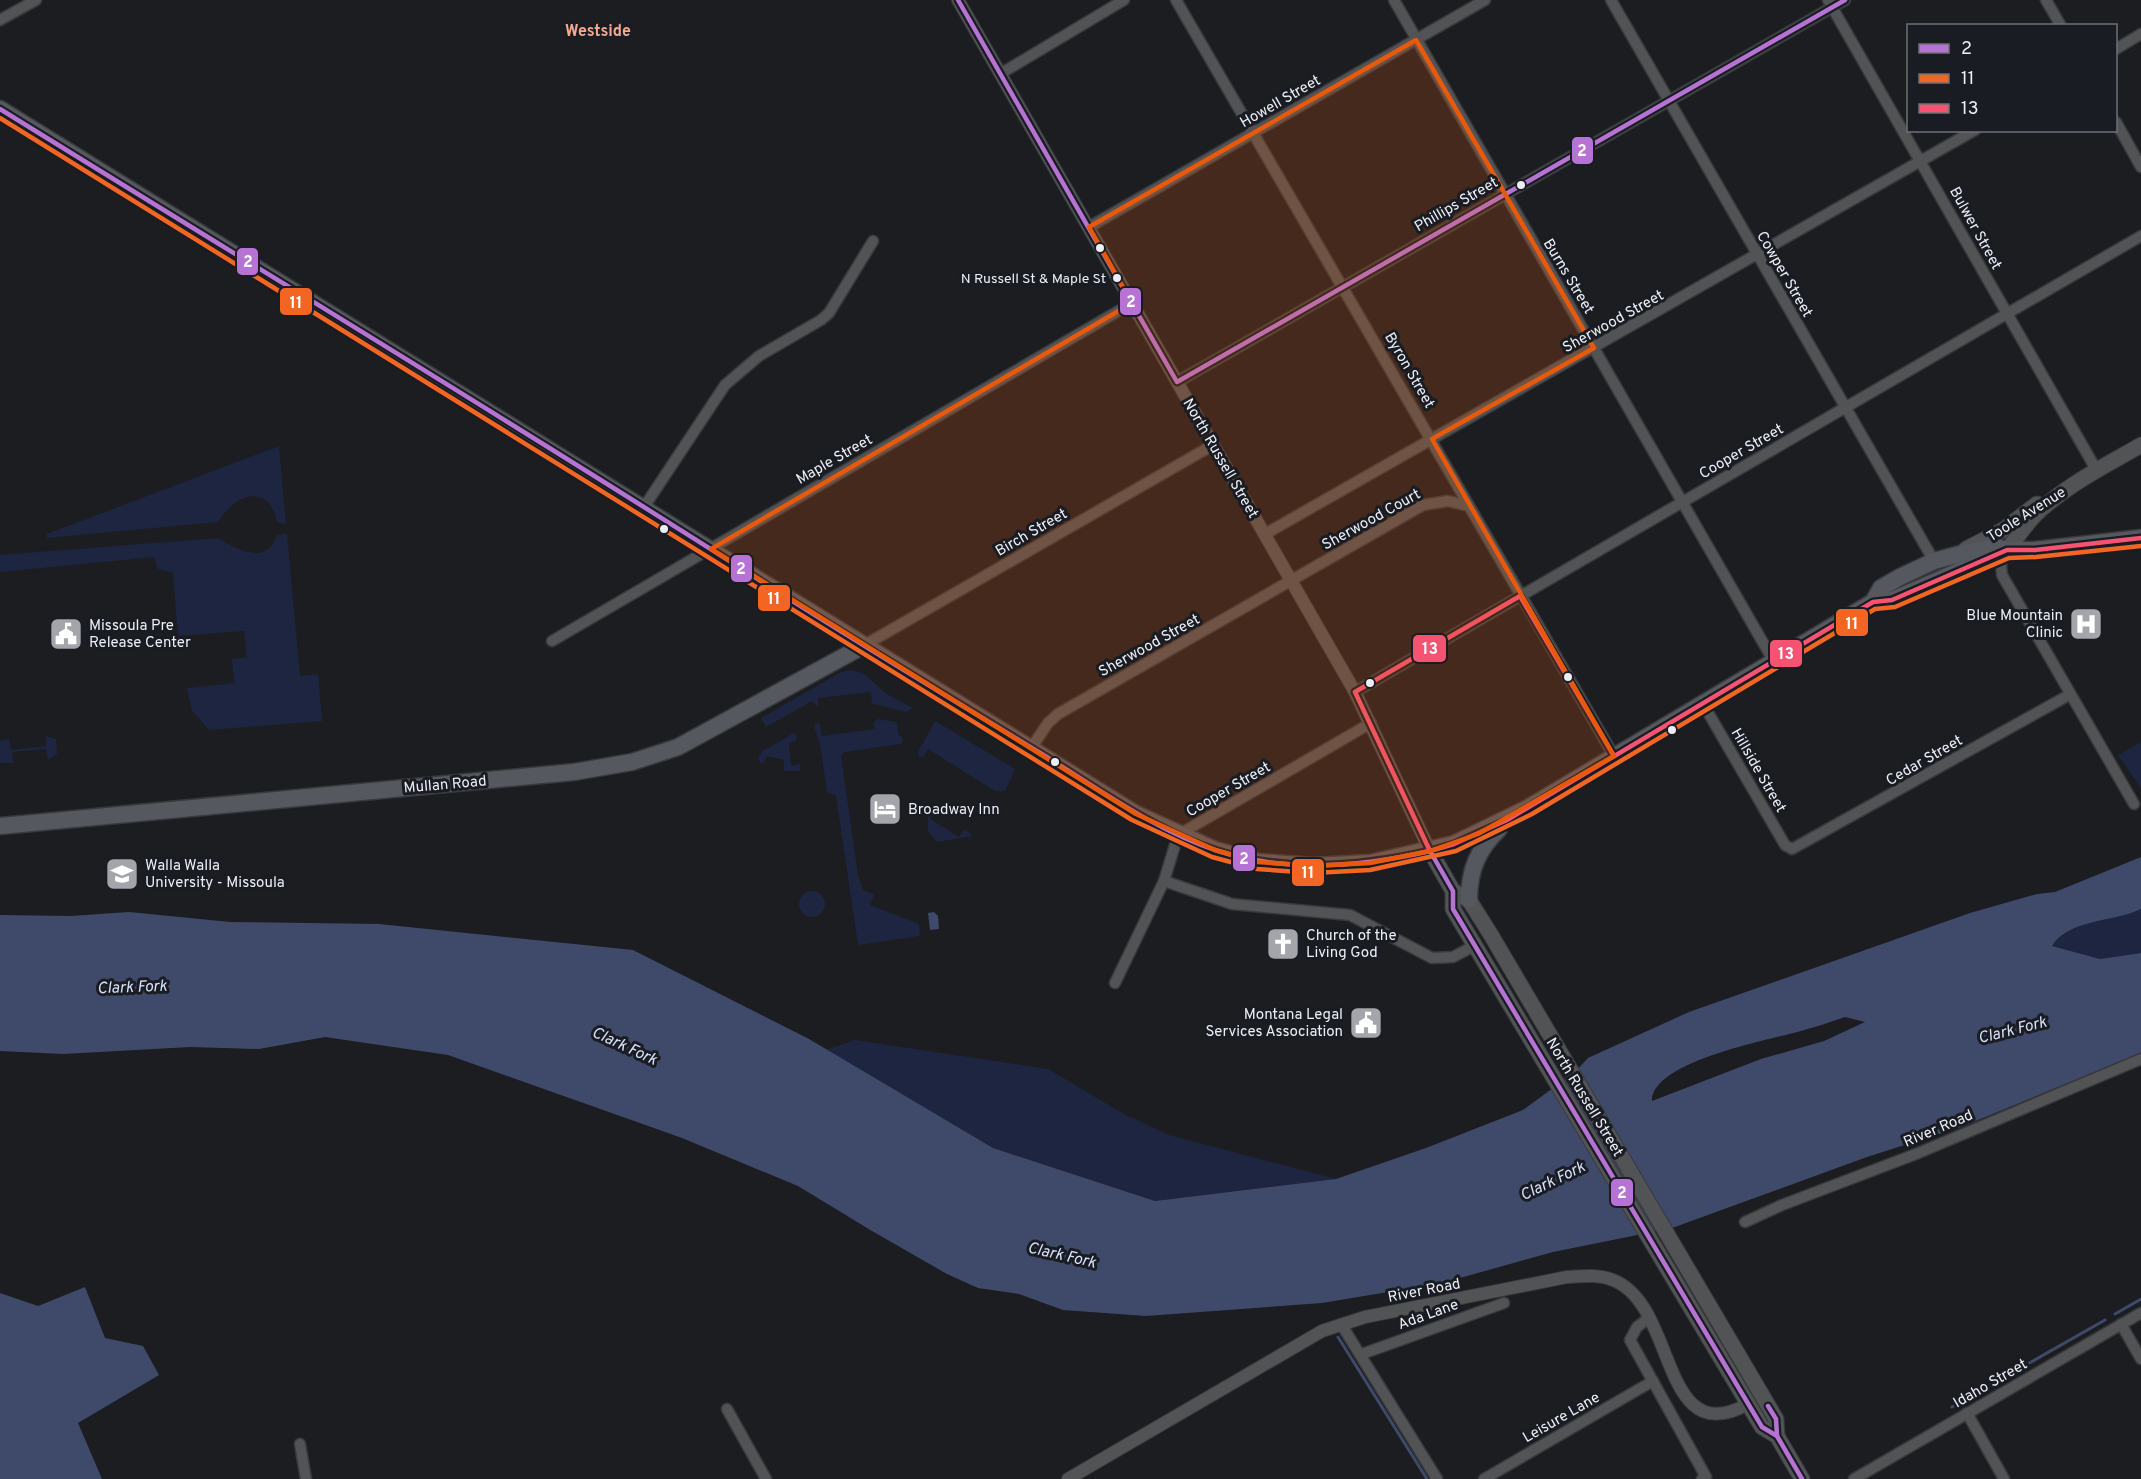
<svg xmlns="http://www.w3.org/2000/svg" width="2141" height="1479" viewBox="0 0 2141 1479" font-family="Overpass,sans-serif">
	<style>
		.green { fill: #1d2541 }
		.water { fill: #3f4a6b; fill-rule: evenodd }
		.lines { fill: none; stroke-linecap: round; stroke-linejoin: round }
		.stream { stroke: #3f4a6b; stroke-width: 3 }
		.minor-casing { stroke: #38393c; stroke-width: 13 }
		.tertiary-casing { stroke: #38393c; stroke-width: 14 }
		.secondary-casing { stroke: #38393c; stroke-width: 17 }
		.primary-casing { stroke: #38393c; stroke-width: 19 }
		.minor { stroke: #525355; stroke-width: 10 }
		.tertiary { stroke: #525355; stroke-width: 12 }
		.secondary { stroke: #525355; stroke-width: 15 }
		.primary { stroke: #56585f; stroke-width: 16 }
		.bus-1-casing { stroke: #1a1c23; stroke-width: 9 }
		.bus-2-casing { stroke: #1a1c23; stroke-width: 9 }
		.bus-3-casing { stroke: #1a1c23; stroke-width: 9 }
		.bus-1 { stroke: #b673d3; stroke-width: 4.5 }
		.bus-2 { stroke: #f26522; stroke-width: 4.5 }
		.bus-3 { stroke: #f65372; stroke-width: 4.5 }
		.marked { fill: #e8590c; fill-opacity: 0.2; stroke: #e8590c; stroke-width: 4.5; stroke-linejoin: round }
		.bus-dot { fill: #eceef3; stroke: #1a1c23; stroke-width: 2 }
		.labels { text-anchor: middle; stroke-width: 6; stroke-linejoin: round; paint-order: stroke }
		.bus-label { font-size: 14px; fill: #eceef3; stroke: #1a1c23; text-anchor: end }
		.street-label { font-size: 15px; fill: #eceef3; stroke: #1a1c23 }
		.poi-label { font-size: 15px; fill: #eceef3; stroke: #1a1c23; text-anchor: start }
		.neighbourhood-label { font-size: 16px; font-weight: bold; fill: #f7a88f; stroke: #1a1c23 }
		.water-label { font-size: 16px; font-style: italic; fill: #d7e1fa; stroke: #1a1c23 }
		.line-badge { stroke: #1a1c23; stroke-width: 2 }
		.badge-label { font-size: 16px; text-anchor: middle; font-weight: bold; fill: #fff }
	</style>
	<rect width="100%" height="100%" fill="#1c1d21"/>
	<g class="green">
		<path d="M279,446L286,524L278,523C275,517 273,507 268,502C249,486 227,507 218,522L47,538V534Z"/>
		<path d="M287,534L300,676L318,674L322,721L209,730L192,711L187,688L234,683L232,659L247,657L244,631L178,636L173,573L158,569L154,557L0,572V555L218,538C237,550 267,566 277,535Z"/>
		<path d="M851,670L864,674L887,694L913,708L907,712L877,705L872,704L871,692L818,698V707L812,701L766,727L761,718L841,672Z"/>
		<path d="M877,719L897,722L898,733L903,739L901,744L844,752L841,756L858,875L863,890L874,895L870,905L919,924L920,936L858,945L836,796L827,792L820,744L814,726L816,723L820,724L822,736L875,729L873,724Z"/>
		<path d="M935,721L1015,769L1005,791H995L928,749L923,757L918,756L919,750Z"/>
		<path d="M794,733L797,736L796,741L789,743L791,766L800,764V771H784V760L767,756L764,763H760L758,758L763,751Z"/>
		<path d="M46,736L56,739L57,754L48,760L46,749L12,752L13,763H0V741L9,739L11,750L46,746Z"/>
		<path d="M2141,742V788L2118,755Z"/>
		<path d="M928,807L935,810L930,819L959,837L964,829L973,836L937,842L928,831Z"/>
		<circle cx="812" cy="904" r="13"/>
		<path d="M2141,909V953L2100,959L2052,946C2068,919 2115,922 2141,909Z"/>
		<path d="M855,1040L1048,1069L1124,1114L1169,1135L1336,1179L1155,1201L993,1148L826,1050Z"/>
	</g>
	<g class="water">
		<path d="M2141,857V909C2115,922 2068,919 2052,946L2100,959L2141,953V1053L1961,1127L1867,1157L1672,1228L1553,1252L1442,1283L1322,1303L1146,1316L1063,1310L1019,1294L978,1288L947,1274L872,1231L798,1186L682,1138L448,1055L325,1037L259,1049L190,1047L63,1054L0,1051V915L71,916L129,912L230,922L379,924L633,950L809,1039L993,1148L1155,1201L1336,1179L1426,1148L1523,1110L1575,1072L1588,1058L1689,1012L1970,913L2037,894L2055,892ZM1845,1017L1865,1022L1824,1041L1761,1059L1652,1101C1652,1061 1770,1040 1801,1031C1816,1027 1830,1022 1845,1017Z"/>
		<path d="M934,912L938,916L939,929L930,930L928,913Z"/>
		<path d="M85,1287L105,1338L143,1346L159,1375L78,1423L102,1479H0V1293L38,1306Z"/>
	</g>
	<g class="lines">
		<g class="stream">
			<path d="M2115,1314L2141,1299"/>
			<path d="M1338,1337L1427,1479"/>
			<path d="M1952,1407L2105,1320"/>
		</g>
		<defs>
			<g id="minor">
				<path d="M1176,0L1614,756"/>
				<path d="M1394,0L1773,660"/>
				<path d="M1611,0L1934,561"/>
				<path d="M1828,0L2097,471"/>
				<path d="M2046,0L2061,26"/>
				<path d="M0,20L36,0"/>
				<path d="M2116,49L2141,34"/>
				<path d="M1000,74L1124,0"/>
				<path d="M2116,122L2141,167"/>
				<path d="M1089,227L1485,0"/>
				<path d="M1177,382L1845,0"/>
				<path d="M644,507L725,385L759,356L821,320L829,313L873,241"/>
				<path d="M1265,534L1975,130"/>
				<path d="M2007,550L2001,564L2002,575L2134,804"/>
				<path d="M552,641L1132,303"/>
				<path d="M863,646L1213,445"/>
				<path d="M1355,692L2141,236"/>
				<path d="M1702,702L1785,845L1792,849L2069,695"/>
				<path d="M1032,747L1048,723L1058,714L1423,505L1448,501L1469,506"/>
				<path d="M1164,881L1232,904L1350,915L1432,958L1453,957L1474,946"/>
				<path d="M1115,983L1164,881L1178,835L1371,723"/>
				<path d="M1745,1222L1782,1205L1916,1154L2141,1059"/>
				<path d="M1649,1318L1637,1327L1630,1340L1706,1477L1702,1479"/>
				<path d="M1341,1324L1437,1479"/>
				<path d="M2121,1324L2141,1359"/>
				<path d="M1362,1354L1504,1303"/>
				<path d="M727,1409L766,1479"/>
				<path d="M1967,1413L2004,1479"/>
				<path d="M300,1444L306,1479"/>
				<path d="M1484,1479L1653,1381"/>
				<path d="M1854,1479L2141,1313"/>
			</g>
			<g id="tertiary">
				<path d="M958,0L1355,692L1430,851"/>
				<path d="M1068,1479L1322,1331L1365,1317L1567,1277C1582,1276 1599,1274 1613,1280C1678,1305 1659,1453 1748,1404"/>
			</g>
			<g id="secondary">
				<path d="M1966,549L2003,530L2037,504"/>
				<path d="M2007,550C2017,538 2025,525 2036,514C2066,485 2105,466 2141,445"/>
				<path d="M1430,851L1453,891V909L1762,1427L1777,1436"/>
				<path d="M1453,891L1469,900L1491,935L1776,1419L1777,1436L1802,1479"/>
			</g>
			<g id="primary">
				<path d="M0,109L1136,814L1215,850L1258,862L1313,866L1370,863L1454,844L1528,808L1873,602L1881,588L1900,577L1934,561L1964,553L1996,547L2007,550H2035L2141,538"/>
				<path d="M1873,602L1892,600L2007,550"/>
				<path d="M0,826L574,772L632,762L678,747L863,646"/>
				<path d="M1469,900C1469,870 1478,849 1499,829"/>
			</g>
		</defs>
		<use href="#minor" class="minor-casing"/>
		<use href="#tertiary" class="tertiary-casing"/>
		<use href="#secondary" class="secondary-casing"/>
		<use href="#primary" class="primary-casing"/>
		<use href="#minor" class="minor"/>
		<use href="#tertiary" class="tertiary"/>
		<use href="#secondary" class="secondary"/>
		<use href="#primary" class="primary"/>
		<defs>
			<g id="bus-1">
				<path d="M958,0L1177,382L1845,0"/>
				<path d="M0,109C255,267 512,422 764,583C857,642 951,699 1045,756C1100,790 1156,831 1218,851C1287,873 1361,867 1430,851L1453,891V909L1762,1427L1777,1436"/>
				<path d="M1768,1406L1776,1419L1777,1436L1802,1479"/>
			</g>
			<path id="bus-2" d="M0,118L1132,820L1212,857L1257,869L1313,873L1370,870L1456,851L1532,814L1875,609L1895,607L2009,558L2036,557L2141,546"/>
			<path id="bus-3" d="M1614,756L1520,596L1355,692L1430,851L1454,844L1507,820L1873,602L1892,600L2007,550H2035L2141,538"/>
		</defs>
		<use href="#bus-1" class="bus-1-casing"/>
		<use href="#bus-2" class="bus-2-casing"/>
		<use href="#bus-3" class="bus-3-casing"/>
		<use href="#bus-1" class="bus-1"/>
		<use href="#bus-2" class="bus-2"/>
		<use href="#bus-3" class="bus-3"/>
	</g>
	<path class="marked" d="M1416,40L1594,348L1432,439L1614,756L1478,834L1430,851L1370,863L1313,866L1258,862L1215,850L1136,814L711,549L1132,303L1089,227Z"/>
	<defs>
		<symbol id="hospital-square" viewBox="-11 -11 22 22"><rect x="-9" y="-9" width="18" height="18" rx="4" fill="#a3a5aa" stroke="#1a1c23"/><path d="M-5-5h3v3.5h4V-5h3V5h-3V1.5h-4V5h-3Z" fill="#fff"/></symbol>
		<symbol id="civic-square" viewBox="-11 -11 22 22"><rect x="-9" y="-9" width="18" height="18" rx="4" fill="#a3a5aa" stroke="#1a1c23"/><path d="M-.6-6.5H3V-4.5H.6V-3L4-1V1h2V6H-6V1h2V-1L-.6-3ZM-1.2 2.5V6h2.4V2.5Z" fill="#fff"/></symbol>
		<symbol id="hotel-square" viewBox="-11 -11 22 22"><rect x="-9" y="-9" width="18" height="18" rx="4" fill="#a3a5aa" stroke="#1a1c23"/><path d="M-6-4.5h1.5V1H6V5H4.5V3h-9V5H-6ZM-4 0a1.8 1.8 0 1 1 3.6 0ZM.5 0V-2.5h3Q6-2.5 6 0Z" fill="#fff"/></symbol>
		<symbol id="university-square" viewBox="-11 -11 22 22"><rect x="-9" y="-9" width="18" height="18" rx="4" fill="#a3a5aa" stroke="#1a1c23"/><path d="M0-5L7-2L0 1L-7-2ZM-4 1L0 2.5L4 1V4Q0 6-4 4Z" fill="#fff"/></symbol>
		<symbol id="church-square" viewBox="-11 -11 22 22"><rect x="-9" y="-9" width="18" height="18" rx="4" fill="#a3a5aa" stroke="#1a1c23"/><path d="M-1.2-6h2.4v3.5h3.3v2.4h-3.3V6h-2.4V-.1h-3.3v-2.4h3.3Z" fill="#fff"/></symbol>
	</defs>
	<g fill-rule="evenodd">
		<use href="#hospital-square" x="2067" y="605" width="38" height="38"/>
		<use href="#civic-square" x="47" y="615" width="38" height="38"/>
		<use href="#hotel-square" x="866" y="790" width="38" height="38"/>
		<use href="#university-square" x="103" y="855" width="38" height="38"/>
		<use href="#church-square" x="1264" y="925" width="38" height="38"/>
		<use href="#civic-square" x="1347" y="1004" width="38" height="38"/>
	</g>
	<g class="bus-dot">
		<circle cx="1521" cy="185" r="5"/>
		<circle cx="1100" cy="248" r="5"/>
		<circle cx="1117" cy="278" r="5"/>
		<circle cx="664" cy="529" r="5"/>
		<circle cx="1568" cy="677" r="5"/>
		<circle cx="1370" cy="683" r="5"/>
		<circle cx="1672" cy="730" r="5"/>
		<circle cx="1055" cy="762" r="5"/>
	</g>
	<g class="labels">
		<g class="bus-label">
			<text x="1106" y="283">N Russell St &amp; Maple St</text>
		</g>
		<g class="street-label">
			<text transform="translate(1280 101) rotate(-30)" y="5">Howell Street</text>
			<text transform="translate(1456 204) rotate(-30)" y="5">Phillips Street</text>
			<text transform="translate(1976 228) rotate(61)" y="5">Bulwer Street</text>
			<text transform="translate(1785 274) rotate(60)" y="5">Cowper Street</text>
			<text transform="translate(1569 276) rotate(59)" y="5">Burns Street</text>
			<text transform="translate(1613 321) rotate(-29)" y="5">Sherwood Street</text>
			<text transform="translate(1410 370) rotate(60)" y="5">Byron Street</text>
			<text transform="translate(1741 451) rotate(-30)" y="5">Cooper Street</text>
			<text transform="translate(1221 458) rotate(60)" y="5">North Russell Street</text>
			<text transform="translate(834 459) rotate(-30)" y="5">Maple Street</text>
			<text transform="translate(2026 514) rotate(-32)" y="5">Toole Avenue</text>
			<text transform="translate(1371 519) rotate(-29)" y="5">Sherwood Court</text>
			<text transform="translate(1031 532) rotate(-30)" y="5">Birch Street</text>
			<text transform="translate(1149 645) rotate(-29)" y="5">Sherwood Street</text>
			<text transform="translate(1924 760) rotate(-30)" y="5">Cedar Street</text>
			<text transform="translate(1759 770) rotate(60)" y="5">Hillside Street</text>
			<text transform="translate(445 784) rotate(-5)" y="5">Mullan Road</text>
			<text transform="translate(1228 789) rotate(-30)" y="5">Cooper Street</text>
			<text transform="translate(1585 1097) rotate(59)" y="5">North Russell Street</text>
			<text transform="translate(1938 1128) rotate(-23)" y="5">River Road</text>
			<text transform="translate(1424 1290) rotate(-11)" y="5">River Road</text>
			<text transform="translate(1428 1314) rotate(-20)" y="5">Ada Lane</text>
			<text transform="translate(1990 1383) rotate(-30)" y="5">Idaho Street</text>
			<text transform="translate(1561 1417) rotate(-30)" y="5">Leisure Lane</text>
		</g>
		<g class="poi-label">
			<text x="2063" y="620" text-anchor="end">Blue Mountain<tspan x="2063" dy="17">Clinic</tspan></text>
			<text x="89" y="630">Missoula Pre<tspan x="89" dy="17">Release Center</tspan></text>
			<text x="908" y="814">Broadway Inn</text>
			<text x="145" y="870">Walla Walla<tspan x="145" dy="17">University - Missoula</tspan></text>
			<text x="1306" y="940">Church of the<tspan x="1306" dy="17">Living God</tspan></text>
			<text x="1343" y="1019" text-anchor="end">Montana Legal<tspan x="1343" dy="17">Services Association</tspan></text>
		</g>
		<g class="neighbourhood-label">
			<text x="598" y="36">Westside</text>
		</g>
		<g class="water-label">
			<text transform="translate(132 986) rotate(-2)" y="6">Clark Fork</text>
			<text transform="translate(2012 1029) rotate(-14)" y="6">Clark Fork</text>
			<text transform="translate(625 1045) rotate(25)" y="6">Clark Fork</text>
			<text transform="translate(1552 1180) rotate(-26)" y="6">Clark Fork</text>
			<text transform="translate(1062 1254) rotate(13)" y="6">Clark Fork</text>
		</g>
	</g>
	<g class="line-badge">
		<rect x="1571" y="136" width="23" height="29" rx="6" fill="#b673d3"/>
		<rect x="236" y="247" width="23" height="29" rx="6" fill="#b673d3"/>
		<rect x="1119" y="287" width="23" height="29" rx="6" fill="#b673d3"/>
		<rect x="279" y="287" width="34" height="29" rx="6" fill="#f26522"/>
		<rect x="730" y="554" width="23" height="29" rx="6" fill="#b673d3"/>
		<rect x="757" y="584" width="34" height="28" rx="6" fill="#f26522"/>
		<rect x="1835" y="608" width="34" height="29" rx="6" fill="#f26522"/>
		<rect x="1412" y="634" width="35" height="29" rx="6" fill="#f65372"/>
		<rect x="1769" y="639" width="34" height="29" rx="6" fill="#f65372"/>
		<rect x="1232" y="844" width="24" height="28" rx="6" fill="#b673d3"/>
		<rect x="1291" y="858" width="34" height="29" rx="6" fill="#f26522"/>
		<rect x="1610" y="1178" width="24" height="29" rx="6" fill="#b673d3"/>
	</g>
	<g class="badge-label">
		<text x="1582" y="156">2</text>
		<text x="248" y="267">2</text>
		<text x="1131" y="307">2</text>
		<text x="296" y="308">11</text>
		<text x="741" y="574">2</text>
		<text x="774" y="604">11</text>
		<text x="1852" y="629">11</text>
		<text x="1430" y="654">13</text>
		<text x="1786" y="659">13</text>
		<text x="1244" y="864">2</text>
		<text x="1308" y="878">11</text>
		<text x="1622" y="1198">2</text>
	</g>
	<rect x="1907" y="24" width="210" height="108" fill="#1a1c23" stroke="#6e7076" stroke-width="1.5"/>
	<rect x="1919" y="44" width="30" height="9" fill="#b673d3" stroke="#6e7076" stroke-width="1.5"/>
	<text x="1961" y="54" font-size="18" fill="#eceef3">2</text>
	<rect x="1919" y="74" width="30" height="9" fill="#f26522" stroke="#6e7076" stroke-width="1.5"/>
	<text x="1961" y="84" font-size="18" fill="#eceef3">11</text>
	<rect x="1919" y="104" width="30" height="9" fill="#f65372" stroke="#6e7076" stroke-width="1.5"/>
	<text x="1961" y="114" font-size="18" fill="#eceef3">13</text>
</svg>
